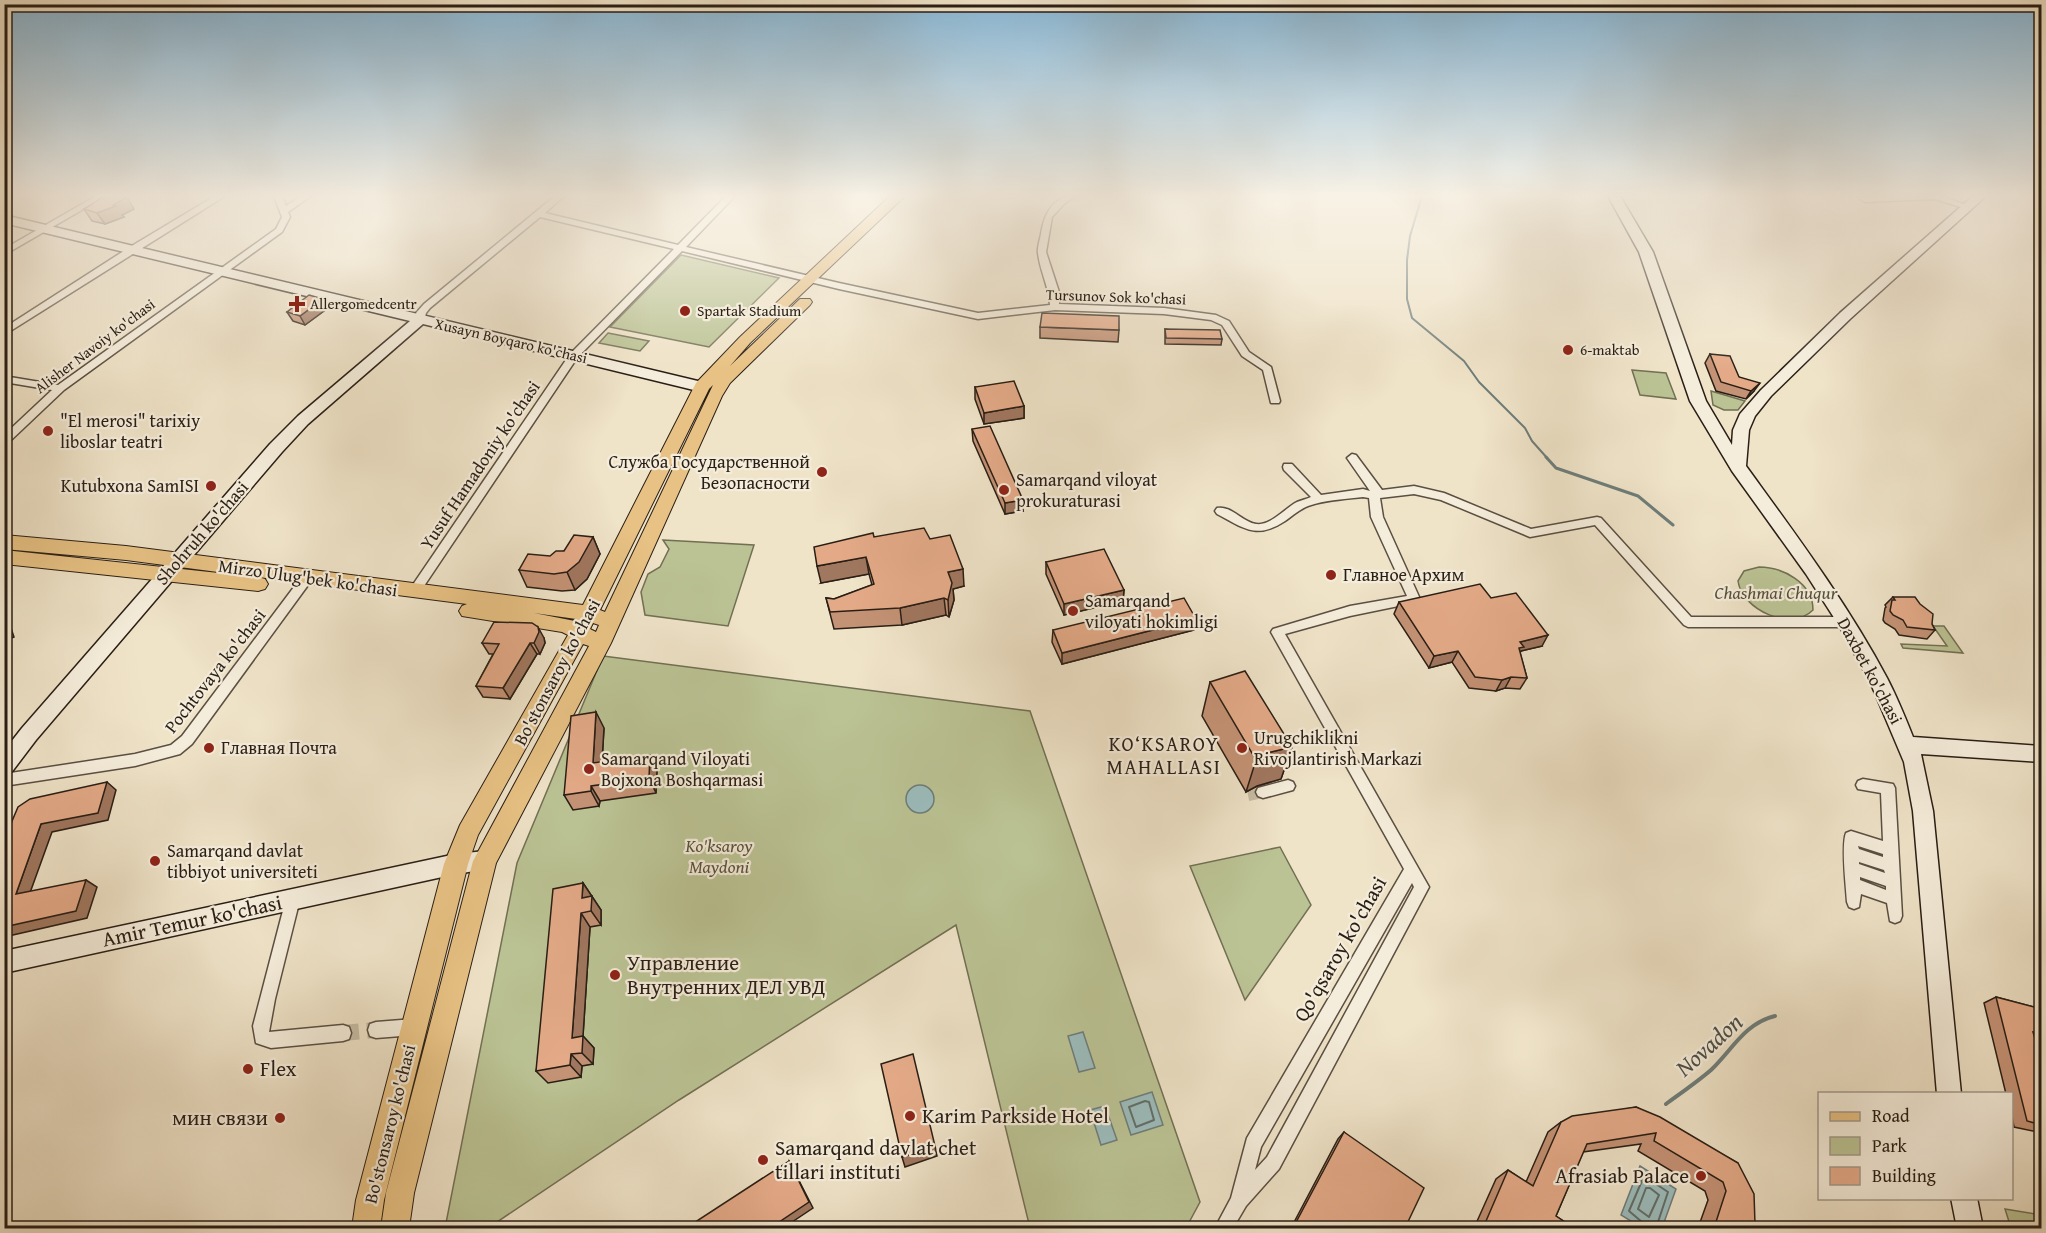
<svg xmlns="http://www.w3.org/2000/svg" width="2046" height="1233" viewBox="0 0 2046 1233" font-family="'Gentium Book Plus',serif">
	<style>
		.green { fill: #bbc394; stroke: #727054; stroke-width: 1.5 }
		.water { fill: #9cbdbd; stroke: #6e7d7a; stroke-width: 1.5 }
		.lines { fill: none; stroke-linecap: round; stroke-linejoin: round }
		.shore { stroke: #626e69; stroke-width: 2 }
		.stream-far2 { stroke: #6e7d7a; stroke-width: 2 }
		.stream-far1 { stroke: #6e7d7a; stroke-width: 3 }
		.stream { stroke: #6e7d7a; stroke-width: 4 }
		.street-tunnel-far1 { stroke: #c7bca4; stroke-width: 12; stroke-dasharray: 12 6; stroke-linecap: butt }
		.street-tunnel { stroke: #c7bca4; stroke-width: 16; stroke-dasharray: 16 8; stroke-linecap: butt }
		.street-casing { stroke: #5a4f42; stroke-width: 3 }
		.secondary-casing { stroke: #291e15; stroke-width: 3 }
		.primary-casing { stroke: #291e15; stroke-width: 2 }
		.street { fill: #f5eddb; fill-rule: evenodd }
		.secondary { fill: #f5eddb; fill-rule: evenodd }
		.primary { fill: #e8c284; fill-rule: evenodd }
		.wall { fill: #c49275; stroke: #291e15; stroke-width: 1.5 }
		.shaded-wall { fill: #a0775f; stroke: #291e15; stroke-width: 1.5 }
		.building { fill: #e4aa88; stroke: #291e15; stroke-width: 1.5 }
		.poi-dot { fill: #8f2418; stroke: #f5eddb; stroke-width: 2 }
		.labels { text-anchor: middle; stroke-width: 4.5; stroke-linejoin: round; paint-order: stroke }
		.far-street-label { font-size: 15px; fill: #291e15; stroke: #f5eddb }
		.far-poi-label { font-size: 15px; fill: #291e15; stroke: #f5eddb; text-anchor: start }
		.poi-label { font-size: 18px; fill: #291e15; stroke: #f5eddb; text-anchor: start }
		.street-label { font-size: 18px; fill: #291e15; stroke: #f5eddb }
		.park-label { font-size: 18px; font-style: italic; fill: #55503b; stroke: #f5eddb }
		.neighbourhood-label { font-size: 20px; letter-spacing: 1.5px; fill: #291e15; stroke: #f5eddb }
		.near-street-label { font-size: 21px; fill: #291e15; stroke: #f5eddb }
		.near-poi-label { font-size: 21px; fill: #291e15; stroke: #f5eddb; text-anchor: start }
		.near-water-label { font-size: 24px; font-style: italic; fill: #4c4e47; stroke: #f5eddb }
	</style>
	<rect width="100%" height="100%" fill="#efe3c8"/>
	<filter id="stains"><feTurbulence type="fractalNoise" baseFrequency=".00333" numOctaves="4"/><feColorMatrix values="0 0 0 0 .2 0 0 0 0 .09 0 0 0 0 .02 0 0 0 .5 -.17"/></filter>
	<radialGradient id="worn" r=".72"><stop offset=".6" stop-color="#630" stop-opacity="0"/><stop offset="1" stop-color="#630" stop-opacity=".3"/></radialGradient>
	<g class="green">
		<path d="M681,255L779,278L709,347L610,327Z"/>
		<path d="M608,333L649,341L640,351L599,343Z"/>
		<path d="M1632,370L1666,373L1676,399L1640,395Z"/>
		<path d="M1711,391L1745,401L1738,410H1724L1713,405Z"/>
		<path d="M663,540L754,545L728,626L645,615L641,592L648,574L660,567L669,549Z"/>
		<path d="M1759,567C1783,567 1813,583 1813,610C1791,632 1742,610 1738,581L1744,571Z"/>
		<path d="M1933,626H1944L1963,653L1903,648L1901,644L1947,646Z"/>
		<path d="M603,656L1030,711L1200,1202L1186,1228H1030L956,925L679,1100L488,1228H445L517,863Z"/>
		<path d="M1280,847L1311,905L1245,1000L1190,866Z"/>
		<path d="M2005,1209L2041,1215V1228H2011Z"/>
	</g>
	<g class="water">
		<circle cx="920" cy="799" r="14"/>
		<path d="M1083,1032L1095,1068L1079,1072L1068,1036Z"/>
		<path d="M1152,1092L1163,1125L1131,1135L1120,1102Z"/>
		<path d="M1105,1106L1117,1140L1101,1145L1090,1110Z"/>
		<path d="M1640,1166L1676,1189L1662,1228H1642L1621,1215Z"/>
	</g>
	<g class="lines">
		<g class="shore">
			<path d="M1145,1101L1149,1102L1154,1120L1136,1127L1129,1107Z"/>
			<path d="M1646,1188H1650L1659,1195L1649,1217L1638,1209Z"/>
			<path d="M1644,1228L1642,1222L1629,1211L1644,1176L1668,1192L1656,1228"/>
		</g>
		<path class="stream-far2" d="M1422,196L1410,236L1407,260V299L1412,318L1464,361L1479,382L1525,428L1532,441L1548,459"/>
		<path class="stream-far1" d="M1546,457L1556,468L1638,496L1673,525"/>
		<path class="stream" d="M1666,1104C1681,1093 1697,1082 1711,1070C1732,1050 1745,1023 1775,1016"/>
		<path class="street-tunnel-far1" d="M1248,795L1263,792"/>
		<path class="street-tunnel" d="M343,1033L376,1030"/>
		<defs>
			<g id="street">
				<path d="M96,196H106L4,255V249Z"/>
				<path d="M215,196H225L4,335V328L130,247Z"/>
				<path d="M274,196H282L286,206L301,196H311L288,212L290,217L282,232L64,390L8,443L4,444V435L52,390L4,382V376L58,385L276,229L282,217Z"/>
				<path d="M555,196H564L545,213L678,245L726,196H735L686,247L839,283L978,313L1050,305C1049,287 1040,271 1038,253C1037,248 1040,240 1041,234C1044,215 1052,196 1075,196L1064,204L1052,217L1046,252L1059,292V304L1164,308L1216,315L1229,321L1249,352L1271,367L1280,401L1279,403H1271L1263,370L1242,356L1222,325L1211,320L1164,314L1055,310L978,319L839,289L682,251L577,358L418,595H410L408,592L410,589L570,354L674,249L540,217L430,308L426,313L424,321H418L416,313L424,304Z"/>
				<path d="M1857,196H1941L1971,207L1967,209L1935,199L1865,202Z"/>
				<path d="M1352,454L1356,455L1382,490L1414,486L1444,493L1531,529L1597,517L1601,518L1691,617H1846L1850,619L1852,622L1850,625L1846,627H1688L1684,625L1595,525L1530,537L1441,500L1414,494L1380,498L1383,517L1420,599L1418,602L1350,616L1285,634L1429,887L1279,1169L1246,1206L1233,1228H1215L1231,1198L1247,1138L1404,869L1271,632L1273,629L1350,606L1407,596L1371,517L1369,498L1363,497C1345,499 1325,500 1308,506C1300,509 1292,516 1285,521C1256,540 1244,528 1217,514L1215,511L1217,508C1231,505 1242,522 1256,524C1271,526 1285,508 1297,502C1302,500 1307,499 1311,497L1284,470L1283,467L1284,464H1292L1321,495L1363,489L1370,491L1347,458ZM1412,883L1414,887L1267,1157L1255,1170L1261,1147Z"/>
				<path d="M307,574L311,575L313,578L311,581L192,744L180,754L135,766L4,786V774L135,754L171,745L182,736L303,575Z"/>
				<path d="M1863,779L1893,784L1895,788L1902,916L1900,921L1895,923L1890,921L1887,903L1861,894L1859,907L1854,909L1849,907L1847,902C1846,886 1841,845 1846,833L1851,831L1883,841L1881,793L1858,789L1856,785L1858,781ZM1858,846L1883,854V857L1859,849ZM1859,862L1884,870L1885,873L1859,864ZM1860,877L1886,886V890L1860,880Z"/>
				<path d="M1288,780L1293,782L1295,786L1293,790L1263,798L1258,796L1256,792L1258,788Z"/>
				<path d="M293,892L298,894L300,899L275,999L269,1032L343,1025L349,1027L351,1033L349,1039L343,1041L271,1048L256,1043L253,1026L286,899L288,894Z"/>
				<path d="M414,1019L420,1021L422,1027L420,1033L414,1035L376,1038L370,1036L368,1030L370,1024L376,1022Z"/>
			</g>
			<g id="secondary">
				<path d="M1608,196H1620L1653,252L1706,401L1732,445L1733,430L1740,414L1761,390L1840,313L1973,196H1986L1850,319L1771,396L1755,416L1749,430L1746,466C1796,535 1847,603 1887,678C1897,697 1905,717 1913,737L2042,746V762L1921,754L1933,811L1961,1094H1937L1913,811L1904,762L1871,684L1840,627L1806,574L1732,471L1690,401L1639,252Z"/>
				<path d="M4,215L702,382L709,387L702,392L423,324L308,424L282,452L36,740L11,773L4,775V751L22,728L270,444L298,416L410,321L4,223Z"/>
				<path d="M485,851L493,854L496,861L493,868L456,874L4,973V951L456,854Z"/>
				<path d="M1951,1198H1977L1983,1228H1957Z"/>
			</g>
			<path id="primary" d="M890,196H905L750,343L730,366L800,299H810L812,302L810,305L730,383L722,396L611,643L496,863L414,1193L409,1228H381L386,1193L473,861L589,646L583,644L478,835L468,864L384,1200L380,1228H352L356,1200L444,864L460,825L568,635L562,632L462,616L459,611L462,606L467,604L258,577L265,579L268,584L265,589L258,591L4,564V550L256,577L126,560L4,549V535L126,546L583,605L696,383L740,337ZM713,385L605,612L600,610L709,389ZM534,613L576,619L575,621ZM593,623L599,625L596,632L590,629Z"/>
		</defs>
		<use href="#street" class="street-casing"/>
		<use href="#secondary" class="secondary-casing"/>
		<use href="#primary" class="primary-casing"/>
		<use href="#street" class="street"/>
		<use href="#secondary" class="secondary"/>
		<use href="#primary" class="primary"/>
	</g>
	<g class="wall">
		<path d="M84,209H134L122,215L124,217L105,224L92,221Z"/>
		<path d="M328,308L305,325L293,321L287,312Z"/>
		<path d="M1040,327L1119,330L1118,342L1040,338Z"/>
		<path d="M1165,329L1222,339L1221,345L1165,344Z"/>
		<path d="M1710,354L1739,377L1754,391L1746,399L1716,391L1705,363Z"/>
		<path d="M975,387L1024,406V418L984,424L975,399Z"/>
		<path d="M972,429L1023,511L1005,514L973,441Z"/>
		<path d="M593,537L600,554L587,579L575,590L562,591L527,587L519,570L564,551Z"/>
		<path d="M874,537L930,539L964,586L953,589L954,600L949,617L946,615L902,625L834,629L826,598L834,599L872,585L869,574L821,583Z"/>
		<path d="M1046,562L1124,590L1123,601L1064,615L1046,574Z"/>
		<path d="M1893,597L1932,624L1935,630L1927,639L1899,635L1895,629L1885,623L1883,620L1885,608L1886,607L1885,605Z"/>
		<path d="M1491,598L1542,646L1521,651L1520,653L1527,678L1520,689L1505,688L1496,691L1469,688L1452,662L1429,668L1394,614L1399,602Z"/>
		<path d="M1053,630H1194L1062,664L1052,642Z"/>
		<path d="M544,638L545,643L540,654H537L510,699L483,697L476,686L493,654H489L482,643Z"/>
		<path d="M1210,682L1292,747L1281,779L1257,786L1246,792L1202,716Z"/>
		<path d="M604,728L602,762L657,770L656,793L600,801L599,806L573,810L564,795Z"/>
		<path d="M583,883L601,910V925L590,927L583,1036L594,1048L593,1064L582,1066L581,1077L548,1083L536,1071Z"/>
		<path d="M1996,997L2042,1009V1044L2036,1042L2042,1062V1133L2014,1127L2012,1116V1094H2006L1984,1003Z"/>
		<path d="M1636,1107L1738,1163L1755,1228H1698L1708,1200L1705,1191L1638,1151L1641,1144L1583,1152L1556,1216L1574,1228H1474L1496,1179L1508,1170L1526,1182L1548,1132L1561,1122Z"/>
		<path d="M1344,1132L1405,1228H1291L1338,1139Z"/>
	</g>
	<g class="shaded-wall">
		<path d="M127,197L134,209L122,215L124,217L105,224L97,213Z"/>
		<path d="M323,299L328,308L305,325L300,316Z"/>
		<path d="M1760,383L1754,391L1746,399L1751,391Z"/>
		<path d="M1024,406V418L984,424V413Z"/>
		<path d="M1023,500V511L1005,514V503Z"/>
		<path d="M593,537L600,554L587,579L575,590L567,572Z"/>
		<path d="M866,557L869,574L821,583L817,566Z"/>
		<path d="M963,569L964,586L953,589L954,600L949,617L948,600V572Z"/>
		<path d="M1124,590L1123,601L1064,615V604Z"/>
		<path d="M944,598L946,615L902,625L900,608Z"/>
		<path d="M4,607L14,637L4,641Z"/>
		<path d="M1196,619L1194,630L1062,664V653Z"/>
		<path d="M538,627L544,638L545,643L540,654L534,643Z"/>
		<path d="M1548,635L1542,646L1521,651L1517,658L1520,642Z"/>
		<path d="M530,643L537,654L510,699L503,688Z"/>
		<path d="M1458,651L1452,662L1429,668L1434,656Z"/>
		<path d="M1511,677L1505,688L1496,691L1502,680Z"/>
		<path d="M596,712L604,728L601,778L593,763Z"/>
		<path d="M1292,747L1281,779L1257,786L1246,792L1256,760L1267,753Z"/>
		<path d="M650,755L657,770L656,793L649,778Z"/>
		<path d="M107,782L116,790L108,820L52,832L27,901L16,894L41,824Z"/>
		<path d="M591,786L600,801L599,806L591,791Z"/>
		<path d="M86,880L97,887L87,918L4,937V927Z"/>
		<path d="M583,883L601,910V925L582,898Z"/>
		<path d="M581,913L590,927L583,1036L594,1048L593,1064L582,1053L572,1038Z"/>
		<path d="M571,1054L582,1066L581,1077L570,1065Z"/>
		<path d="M935,1146L937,1156L905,1167L902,1157Z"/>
		<path d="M789,1161L813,1208L783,1228H770Z"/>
	</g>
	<g class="building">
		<path d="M104,196H122L127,197L113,205L116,206L97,213L84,209Z"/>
		<path d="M309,295L323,299L300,316L287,312Z"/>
		<path d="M1042,313L1119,316V330L1040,327Z"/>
		<path d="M1165,329L1220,330L1222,339L1166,338Z"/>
		<path d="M1710,354L1730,356L1739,377L1760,383L1751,391L1721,382Z"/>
		<path d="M1014,381L1024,406L984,413L975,387Z"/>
		<path d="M990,426L1023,500L1005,503L972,429Z"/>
		<path d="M924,528L930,539L950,535L963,569L948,572L952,583L948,600L944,598L900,608L830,612L826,598L834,599L874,584L866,557L817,566L814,547L873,533L874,537Z"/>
		<path d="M574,535L593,537L579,562L567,572L554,574L519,570L528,554L550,556L556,551H564Z"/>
		<path d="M1104,549L1124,590L1064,604L1046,562Z"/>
		<path d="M1480,584L1491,598L1516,593L1548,635L1520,642L1524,647L1519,648L1527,678L1511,677L1502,680L1475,677L1458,651L1434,656L1399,602Z"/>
		<path d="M1893,597H1915L1920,604L1933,614L1932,624L1935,630L1907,627L1903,620L1893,615L1890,611L1892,600H1895Z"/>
		<path d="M1184,598L1196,619L1062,653L1053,630Z"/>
		<path d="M494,622L532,623L538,627L539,632L534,643H530L503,688L476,686L499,644L482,643Z"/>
		<path d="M1245,671L1292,747L1267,753L1256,760L1210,682Z"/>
		<path d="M596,712L593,763L650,755L649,778L591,786V791L564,795L571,716Z"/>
		<path d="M107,782L98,813L41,824L16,894L86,880L76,911L4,927V840L18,807L30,799Z"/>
		<path d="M583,883L582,898L592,896L591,911L581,913L572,1038L583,1036L582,1053L571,1054L570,1065L536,1071L553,889Z"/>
		<path d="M1996,997L2042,1009V1034L2033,1032L2042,1062V1125L2027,1121Z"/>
		<path d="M913,1054L935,1146L902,1157L881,1064Z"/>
		<path d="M1636,1107L1660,1117L1738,1163L1754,1194L1755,1224V1228H1714L1726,1191L1723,1182L1654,1141L1656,1133L1587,1144L1556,1216L1574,1228H1483L1508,1170L1533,1186L1561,1122L1572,1116Z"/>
		<path d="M1344,1132L1424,1188L1405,1228H1293Z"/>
		<path d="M789,1161L809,1202L770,1228H686Z"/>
	</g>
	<linearGradient id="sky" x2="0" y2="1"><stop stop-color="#89b8d7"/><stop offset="0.53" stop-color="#f8f2e6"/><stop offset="1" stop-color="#f8f2e6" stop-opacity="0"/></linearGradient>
	<rect width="2046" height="369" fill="url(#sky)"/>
	<g class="poi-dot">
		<path d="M294 295h6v6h6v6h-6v6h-6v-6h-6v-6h6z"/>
		<circle cx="685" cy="311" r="6"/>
		<circle cx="1568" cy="350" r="6"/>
		<circle cx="48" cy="431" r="6"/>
		<circle cx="822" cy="472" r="6"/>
		<circle cx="211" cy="486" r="6"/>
		<circle cx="1004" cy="490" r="6"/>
		<circle cx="1331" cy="575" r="6"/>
		<circle cx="1073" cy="611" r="6"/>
		<circle cx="209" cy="748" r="6"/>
		<circle cx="1242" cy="748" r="6"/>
		<circle cx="589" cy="769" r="6"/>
		<circle cx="155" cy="861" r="6"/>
		<circle cx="615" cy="975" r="6"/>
		<circle cx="248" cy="1069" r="6"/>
		<circle cx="910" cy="1116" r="6"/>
		<circle cx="280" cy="1118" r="6"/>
		<circle cx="763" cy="1160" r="6"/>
		<circle cx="1701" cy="1176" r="6"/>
	</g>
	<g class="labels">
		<g class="far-street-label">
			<text transform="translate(1116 297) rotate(2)" y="5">Tursunov Sok ko'chasi</text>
			<text transform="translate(511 341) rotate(13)" y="5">Xusayn Boyqaro ko'chasi</text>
			<text transform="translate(95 346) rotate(-37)" y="5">Alisher Navoiy ko'chasi</text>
		</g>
		<g class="far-poi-label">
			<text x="310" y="309">Allergomedcentr</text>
			<text x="697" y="316">Spartak Stadium</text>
			<text x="1580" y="355">6-maktab</text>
		</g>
		<g class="poi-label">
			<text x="60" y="427">"El merosi" tarixiy<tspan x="60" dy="21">liboslar teatri</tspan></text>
			<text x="810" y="468" text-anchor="end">Служба Государственной<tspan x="810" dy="21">Безопасности</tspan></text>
			<text x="1016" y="486">Samarqand viloyat<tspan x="1016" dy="21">prokuraturasi</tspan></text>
			<text x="199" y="492" text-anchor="end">Kutubxona SamISI</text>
			<text x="1343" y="581">Главное Архим</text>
			<text x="1085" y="607">Samarqand<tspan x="1085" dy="21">viloyati hokimligi</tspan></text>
			<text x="1254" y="744">Urugchiklikni<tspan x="1254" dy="21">Rivojlantirish Markazi</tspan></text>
			<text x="221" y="754">Главная Почта</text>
			<text x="601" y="765">Samarqand Viloyati<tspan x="601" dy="21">Bojxona Boshqarmasi</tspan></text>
			<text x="167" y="857">Samarqand davlat<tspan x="167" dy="21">tibbiyot universiteti</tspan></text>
		</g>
		<g class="street-label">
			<text transform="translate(480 465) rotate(-56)" y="6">Yusuf Hamadoniy ko'chasi</text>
			<text transform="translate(202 533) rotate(-49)" y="6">Shohruh ko'chasi</text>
			<text transform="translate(308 578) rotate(8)" y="6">Mirzo Ulug'bek ko'chasi</text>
			<text transform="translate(215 671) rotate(-52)" y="6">Pochtovaya ko'chasi</text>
			<text transform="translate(1870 671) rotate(62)" y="6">Daxbet ko'chasi</text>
			<text transform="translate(557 672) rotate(-62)" y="6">Bo'stonsaroy ko'chasi</text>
			<text transform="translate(390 1124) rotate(-76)" y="6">Bo'stonsaroy ko'chasi</text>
		</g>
		<g class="park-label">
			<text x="1776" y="599">Chashmai Chuqur</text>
			<text x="719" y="852">Ko'ksaroy<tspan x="719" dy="21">Maydoni</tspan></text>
		</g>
		<g class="neighbourhood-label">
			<text x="1164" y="751">KO‘KSAROY<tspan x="1164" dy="23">MAHALLASI</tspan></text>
		</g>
		<g class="near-street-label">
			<text transform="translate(192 921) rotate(-12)" y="7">Amir Temur ko'chasi</text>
			<text transform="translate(1340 949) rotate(-60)" y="7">Qo'qsaroy ko'chasi</text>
		</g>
		<g class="near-poi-label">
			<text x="627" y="970">Управление<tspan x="627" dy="24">Внутренних ДЕЛ УВД</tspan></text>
			<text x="260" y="1076">Flex</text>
			<text x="922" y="1123">Karim Parkside Hotel</text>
			<text x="268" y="1125" text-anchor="end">мин связи</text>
			<text x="775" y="1155">Samarqand davlat chet<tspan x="775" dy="24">tillari instituti</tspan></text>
			<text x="1689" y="1183" text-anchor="end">Afrasiab Palace</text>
		</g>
		<g class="near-water-label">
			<text transform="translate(1709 1045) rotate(-42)" y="8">Novadon</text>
		</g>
	</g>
	<rect width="2046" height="1233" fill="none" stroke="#efe3c8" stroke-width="24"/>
	<rect x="6" y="6" width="2034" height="1221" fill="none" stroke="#291e15" stroke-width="3"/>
	<rect x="12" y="12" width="2022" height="1209" fill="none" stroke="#291e15" stroke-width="1.5"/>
	<rect x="1818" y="1092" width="195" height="108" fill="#f5eddb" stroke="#a39a8c" stroke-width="1.5"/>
	<rect x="1830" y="1112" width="30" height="9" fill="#e8c284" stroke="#a39a8c" stroke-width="1.5"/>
	<text x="1872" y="1122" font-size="18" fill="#291e15">Road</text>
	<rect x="1830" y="1137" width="30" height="18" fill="#bbc394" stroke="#a39a8c" stroke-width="1.5"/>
	<text x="1872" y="1152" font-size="18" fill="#291e15">Park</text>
	<rect x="1830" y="1167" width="30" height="18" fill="#e4aa88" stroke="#a39a8c" stroke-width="1.5"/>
	<text x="1872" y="1182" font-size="18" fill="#291e15">Building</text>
	<rect width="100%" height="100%" filter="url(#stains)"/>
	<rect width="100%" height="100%" fill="url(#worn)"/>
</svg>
